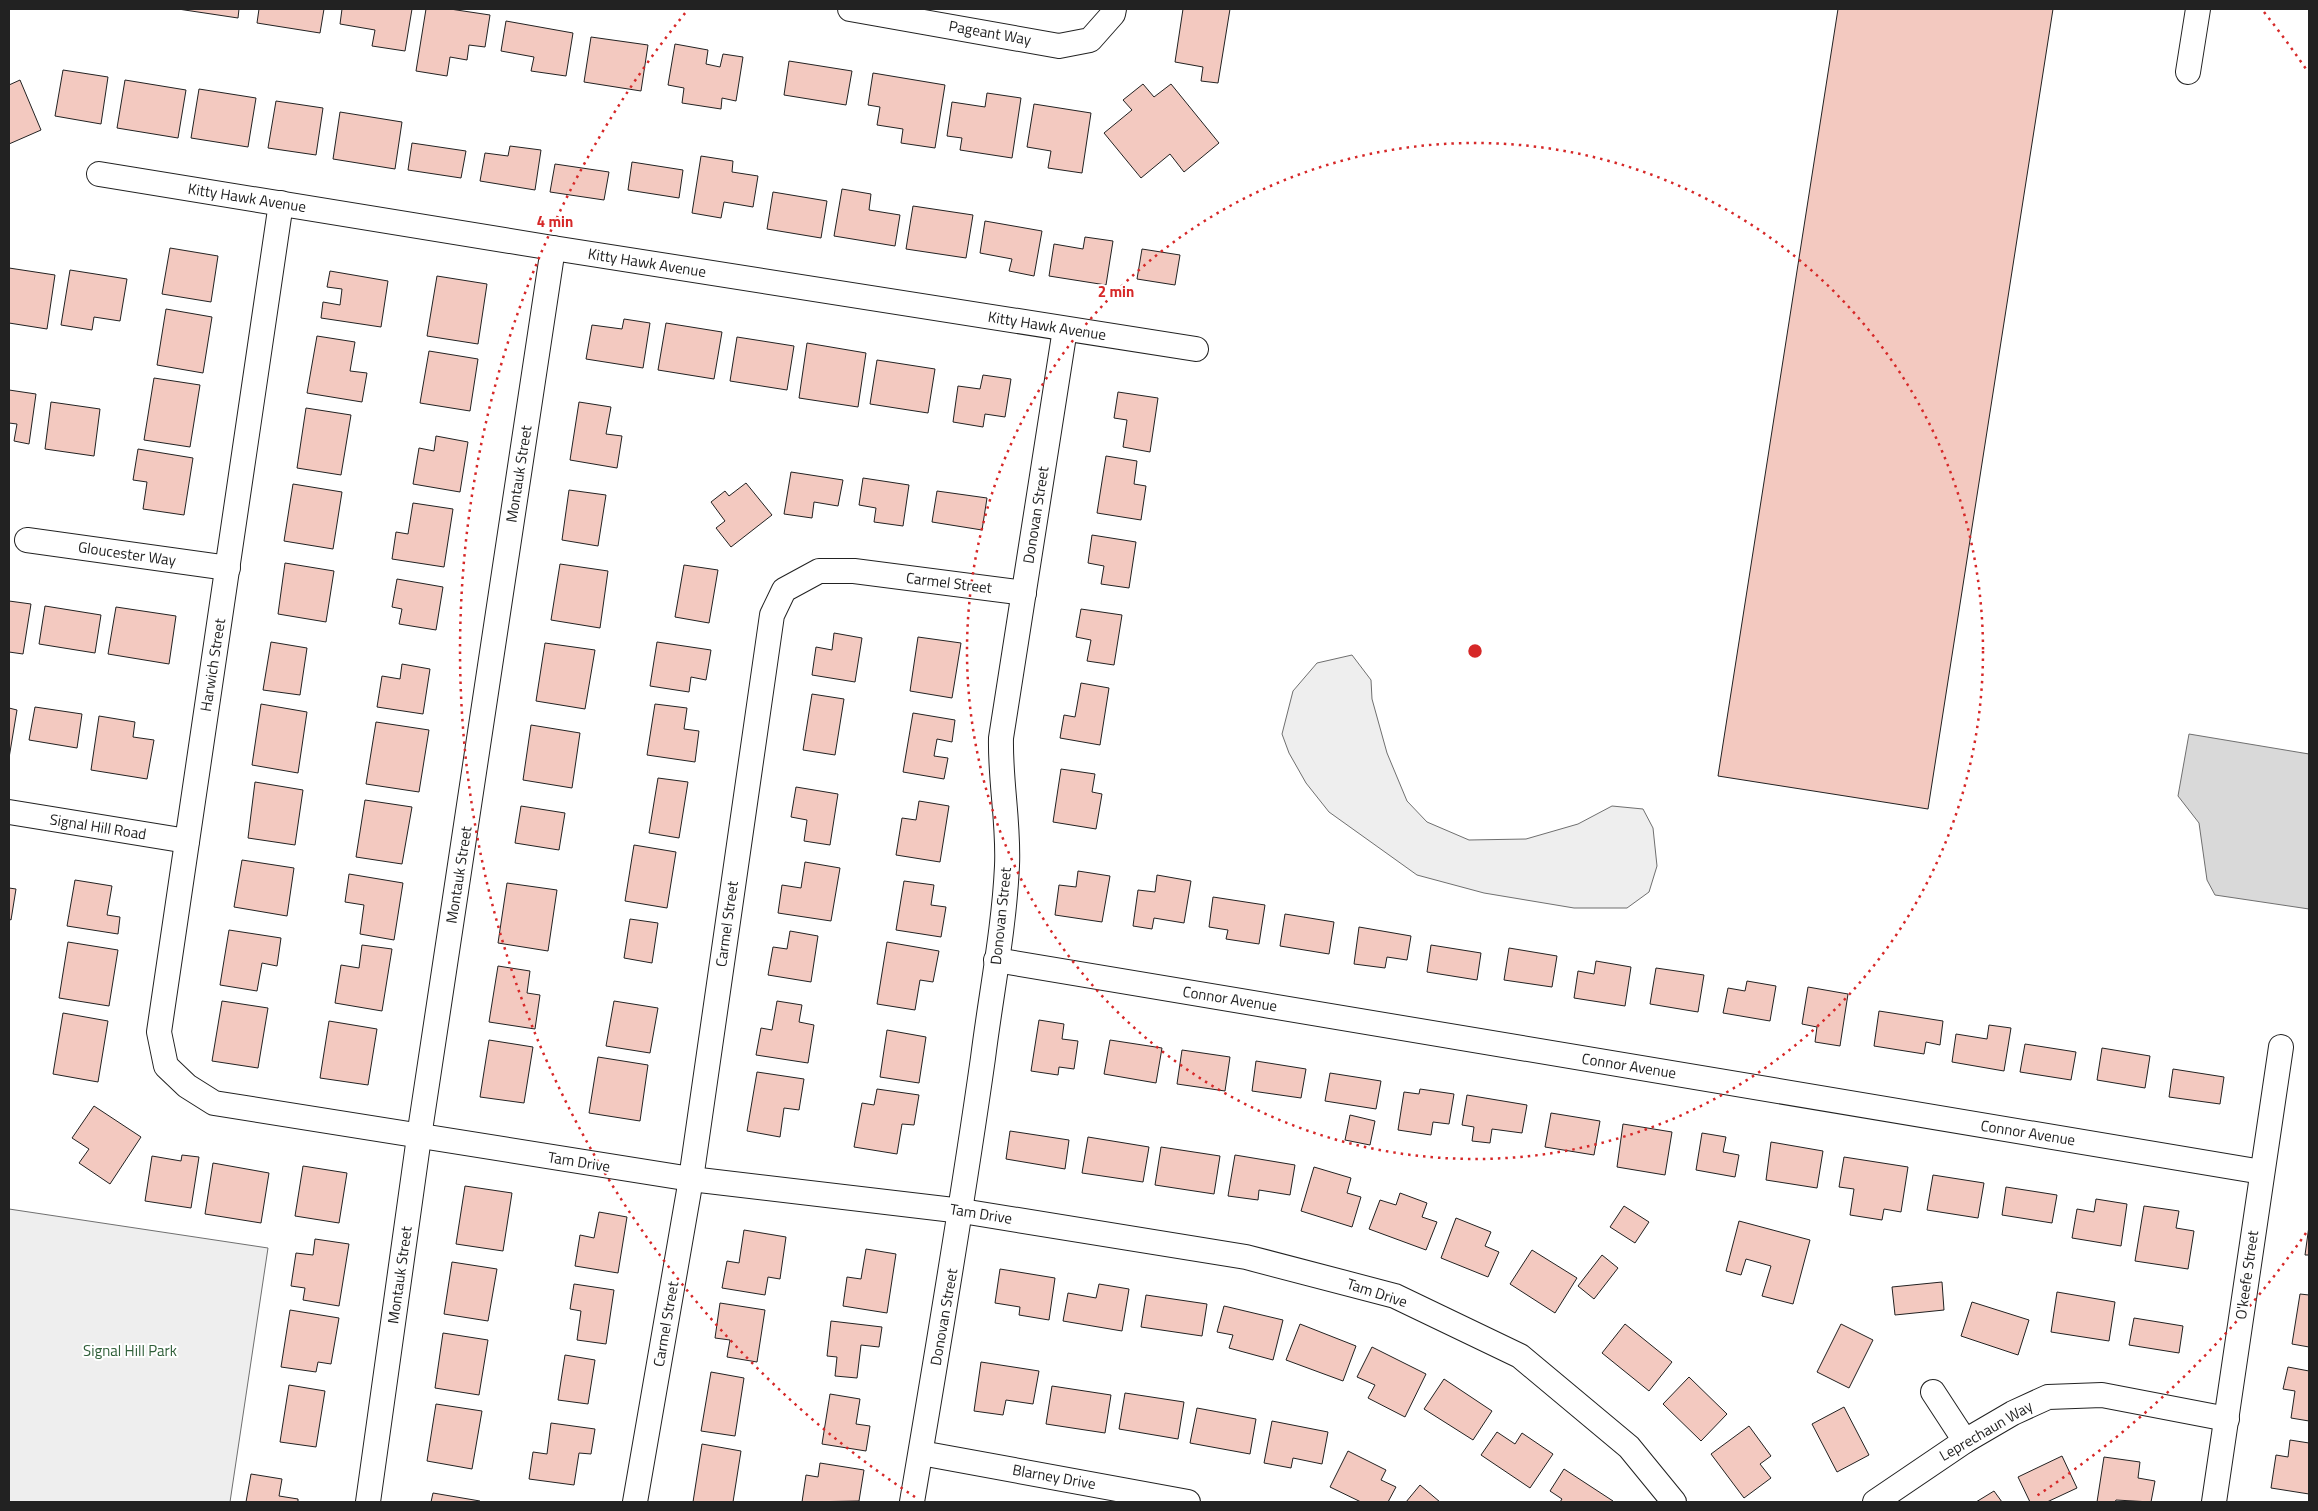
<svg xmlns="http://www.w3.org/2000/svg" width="2318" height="1511" viewBox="0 0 2318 1511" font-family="'Titillium Web',sans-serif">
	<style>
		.green { fill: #eee; stroke: #6f6f6f }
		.water { fill: #d9d9d9; stroke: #6f6f6f }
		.building { fill: #f3c9c0; stroke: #222 }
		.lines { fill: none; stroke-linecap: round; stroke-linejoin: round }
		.minor-casing { stroke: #222; stroke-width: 26 }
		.minor { stroke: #fff; stroke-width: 24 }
		.ring { fill: none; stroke: #d62828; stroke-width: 2.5; stroke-dasharray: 2.5 5 }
		.labels { text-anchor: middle; stroke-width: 4; stroke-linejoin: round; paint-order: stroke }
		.street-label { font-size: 15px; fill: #222; stroke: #fff }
		.park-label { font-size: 15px; fill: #2f5e38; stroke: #fff }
		.centre { fill: #d62828; stroke: #fff; stroke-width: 2.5 }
		.ring-label { font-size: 15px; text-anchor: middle; font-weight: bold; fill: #d62828; stroke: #fff; stroke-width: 4; stroke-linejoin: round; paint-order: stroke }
	</style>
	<rect width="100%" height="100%" fill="#fff"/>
	<g class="green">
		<path d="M1352,655L1371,680L1372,699L1387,753L1407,801L1427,822L1469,840L1526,839L1578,824L1612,806L1643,809L1653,828L1657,866L1649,892L1627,908H1574L1484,893L1417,875L1329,812L1306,783L1289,753L1282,734L1293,691L1317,663Z"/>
		<path d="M9,1209L268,1248L230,1502H9Z"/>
	</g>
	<path class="water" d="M2189,734L2309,754V909L2215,895L2207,880L2199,823L2178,796Z"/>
	<g class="building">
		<path d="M178,9H239L238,18Z"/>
		<path d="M259,9H324L320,33L257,23Z"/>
		<path d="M342,9H412L405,51L372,46L375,30L340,24Z"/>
		<path d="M426,9H450L490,15L485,47L469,45L467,60L450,57L447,76L416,71Z"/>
		<path d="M1183,9H1230L1218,83L1201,81L1203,67L1175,62Z"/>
		<path d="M1838,9H2053L1928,809L1718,776Z"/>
		<path d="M506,21L573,33L566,76L531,71L534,57L501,51Z"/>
		<path d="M591,37L648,45L641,91L584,82Z"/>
		<path d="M675,44L708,50L706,64L720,67L723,54L743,57L736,101L722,98L721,109L682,103L684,88L668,85Z"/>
		<path d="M789,61L852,71L846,105L784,95Z"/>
		<path d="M63,70L108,77L101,124L55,116Z"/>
		<path d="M873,73L945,85L935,148L901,143L903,129L877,125L880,107L868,105Z"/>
		<path d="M20,80L41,130L9,144V85Z"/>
		<path d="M125,80L186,90L178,138L117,128Z"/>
		<path d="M1143,84L1154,97L1171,84L1219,143L1184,172L1170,154L1141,178L1104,133L1132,110L1123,100Z"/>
		<path d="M199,89L256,98L248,147L191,138Z"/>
		<path d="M987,93L1021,98L1012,158L960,150L962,138L947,136L952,102L985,107Z"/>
		<path d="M276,101L323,108L316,155L268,148Z"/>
		<path d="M1034,104L1091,113L1082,173L1048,168L1051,151L1027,147Z"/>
		<path d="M340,112L402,122L395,169L333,159Z"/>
		<path d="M412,143L466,151L461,178L408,170Z"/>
		<path d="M510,146L541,150L535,190L480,181L485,153L508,156Z"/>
		<path d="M701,156L733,161L732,172L758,176L753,207L724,202L721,218L692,213Z"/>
		<path d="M632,162L683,170L679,198L628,190Z"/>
		<path d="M555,164L609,172L604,200L550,192Z"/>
		<path d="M842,189L871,194L869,210L900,215L895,246L834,236Z"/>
		<path d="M773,192L827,201L821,238L767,229Z"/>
		<path d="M913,206L973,215L966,258L906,249Z"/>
		<path d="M985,221L1042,231L1034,276L1009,271L1012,259L980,253Z"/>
		<path d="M1085,237L1113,241L1106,285L1049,276L1054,244L1083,249Z"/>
		<path d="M170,248L218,256L211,302L162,294Z"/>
		<path d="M1142,249L1180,255L1175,285L1137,279Z"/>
		<path d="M9,268L55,275L47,329L9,323Z"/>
		<path d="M70,270L127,279L120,321L94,317L92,330L61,325Z"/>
		<path d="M330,271L388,281L381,327L321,318L323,302L340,305L342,289L327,287Z"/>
		<path d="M437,276L487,284L478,344L427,336Z"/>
		<path d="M166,309L212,317L203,373L157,365Z"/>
		<path d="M624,319L650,323L643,368L586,359L592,325L622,329Z"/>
		<path d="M666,323L722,332L714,379L658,370Z"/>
		<path d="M317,336L355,342L350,371L367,373L362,402L307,393Z"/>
		<path d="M737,337L794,346L787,390L730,381Z"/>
		<path d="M807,343L866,353L858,407L799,398Z"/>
		<path d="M429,351L478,359L470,411L420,403Z"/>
		<path d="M877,360L935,369L928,413L870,404Z"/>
		<path d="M983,375L1011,379L1005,417L985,414L983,427L953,422L958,386L980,389Z"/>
		<path d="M154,378L200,385L190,447L144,440Z"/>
		<path d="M9,390L36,394L29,444L14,441L17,424L9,423Z"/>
		<path d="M1118,392L1158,398L1150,452L1123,447L1127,420L1114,418Z"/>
		<path d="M51,402L100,409L94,456L45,449Z"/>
		<path d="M579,402L611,407L606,434L622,436L617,468L570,460Z"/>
		<path d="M306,408L351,415L341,475L297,468Z"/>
		<path d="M436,436L468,442L460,492L413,484L419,448L434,451Z"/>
		<path d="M138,449L193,458L184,515L143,509L147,482L133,480Z"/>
		<path d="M1106,456L1137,461L1134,484L1146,486L1141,520L1097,513Z"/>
		<path d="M791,472L843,480L838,506L814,502L812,518L784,514Z"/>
		<path d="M863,478L909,485L903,526L874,522L876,508L859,505Z"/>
		<path d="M746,483L772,515L731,547L716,528L725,521L711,502L725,491L729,496Z"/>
		<path d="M293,484L342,492L333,549L284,541Z"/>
		<path d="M569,490L606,495L598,546L562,540Z"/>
		<path d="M937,491L987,498L982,530L932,522Z"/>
		<path d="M413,503L453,509L444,567L392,559L396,532L408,534Z"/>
		<path d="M1092,535L1136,542L1129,588L1101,584L1104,566L1088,563Z"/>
		<path d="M285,563L334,571L326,622L278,614Z"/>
		<path d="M560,564L608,571L600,628L551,620Z"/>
		<path d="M684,565L718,570L709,623L675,617Z"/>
		<path d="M397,579L443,587L436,630L399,624L402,609L392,607Z"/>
		<path d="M9,601L31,604L23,654L9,652Z"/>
		<path d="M45,606L101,615L95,653L39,644Z"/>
		<path d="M116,607L176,616L169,664L108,654Z"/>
		<path d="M1081,609L1122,615L1114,665L1087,661L1091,640L1076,637Z"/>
		<path d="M834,633L862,638L855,682L812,675L816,647L832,650Z"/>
		<path d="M918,637L961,643L952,698L910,691Z"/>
		<path d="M271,642L307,648L300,695L263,690Z"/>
		<path d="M657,642L711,650L706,680L691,677L689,692L650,686Z"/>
		<path d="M545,643L595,650L585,709L536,701Z"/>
		<path d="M402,664L430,669L423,714L377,707L382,676L400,679Z"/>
		<path d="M1081,683L1109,688L1100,745L1060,738L1064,715L1075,717Z"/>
		<path d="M812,694L844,699L835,755L803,750Z"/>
		<path d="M261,704L307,712L298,773L252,765Z"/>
		<path d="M655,704L687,708L684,729L699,731L695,762L647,755Z"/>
		<path d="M35,707L82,714L77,748L29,740Z"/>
		<path d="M9,708L17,710L9,758Z"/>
		<path d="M913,713L955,720L952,742L937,739L934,756L948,758L944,779L903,772Z"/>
		<path d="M99,716L135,722L133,737L154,740L147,779L91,770Z"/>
		<path d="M376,722L429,730L419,792L366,784Z"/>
		<path d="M531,725L580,733L572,788L523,780Z"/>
		<path d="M1061,769L1095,774L1092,792L1102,794L1096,829L1053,822Z"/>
		<path d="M658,778L688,782L679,838L649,833Z"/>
		<path d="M255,782L303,790L295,845L248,838Z"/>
		<path d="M796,787L838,794L830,845L804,841L807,820L791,817Z"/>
		<path d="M365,800L412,807L402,864L356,857Z"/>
		<path d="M919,801L949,806L940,862L896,855L902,818L916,820Z"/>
		<path d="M521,806L565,813L559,850L515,843Z"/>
		<path d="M634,845L676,852L667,908L625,901Z"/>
		<path d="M242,860L294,868L287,916L234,907Z"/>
		<path d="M805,862L840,868L831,921L778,913L782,885L801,888Z"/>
		<path d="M1078,871L1110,876L1102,922L1055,915L1059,885L1076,887Z"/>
		<path d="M349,874L403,883L394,940L360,934L364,905L345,902Z"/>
		<path d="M1157,875L1191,881L1184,923L1154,918L1152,929L1133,926L1138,890L1155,892Z"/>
		<path d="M75,880L112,886L107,915L120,917L118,934L67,926Z"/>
		<path d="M904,881L934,885L931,905L946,907L941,937L896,930Z"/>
		<path d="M507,883L557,890L548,951L498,943Z"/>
		<path d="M9,888L16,889L11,920L9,919Z"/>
		<path d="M1213,897L1265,905L1259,944L1226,939L1228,930L1209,927Z"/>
		<path d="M1285,914L1334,922L1329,954L1280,946Z"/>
		<path d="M630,919L658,923L652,963L624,958Z"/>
		<path d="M1359,927L1411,936L1407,960L1387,957L1385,968L1354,964Z"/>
		<path d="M229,930L281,938L277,966L262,963L257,991L220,985Z"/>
		<path d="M790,931L818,936L811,982L768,975L773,947L787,949Z"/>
		<path d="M68,942L118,950L109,1006L59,998Z"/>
		<path d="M887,942L939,951L933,982L920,980L915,1010L877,1004Z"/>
		<path d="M362,945L392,949L382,1011L335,1003L341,965L359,968Z"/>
		<path d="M1431,945L1481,953L1477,980L1427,972Z"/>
		<path d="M1509,948L1557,956L1552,987L1504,980Z"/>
		<path d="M1596,961L1631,967L1625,1006L1574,998L1578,971L1594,974Z"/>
		<path d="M498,966L530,971L527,993L540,995L535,1029L489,1022Z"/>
		<path d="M1656,968L1704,975L1698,1012L1650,1004Z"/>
		<path d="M1747,981L1776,986L1770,1021L1723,1013L1728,988L1745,991Z"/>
		<path d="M1808,987L1848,994L1840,1046L1815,1042L1817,1027L1802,1024Z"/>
		<path d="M222,1001L268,1008L258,1068L212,1061Z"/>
		<path d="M614,1001L658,1008L650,1053L606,1046Z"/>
		<path d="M777,1001L802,1005L799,1022L814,1025L808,1063L756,1055L761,1028L772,1030Z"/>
		<path d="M1879,1011L1943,1021L1940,1045L1926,1042L1924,1054L1874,1046Z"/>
		<path d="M63,1013L108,1021L98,1082L53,1074Z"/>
		<path d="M1039,1020L1064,1024L1062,1039L1078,1041L1074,1069L1059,1067L1058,1075L1031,1071Z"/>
		<path d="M329,1021L377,1029L368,1085L320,1078Z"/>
		<path d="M1989,1025L2011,1028L2004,1071L1952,1062L1956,1034L1987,1039Z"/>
		<path d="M887,1030L926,1037L919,1083L880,1077Z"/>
		<path d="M489,1040L533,1047L524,1103L480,1097Z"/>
		<path d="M1110,1040L1162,1048L1156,1083L1104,1074Z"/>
		<path d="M2025,1044L2076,1052L2071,1080L2020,1072Z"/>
		<path d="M2102,1048L2150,1056L2145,1088L2097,1080Z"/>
		<path d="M1182,1050L1230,1057L1225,1091L1177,1084Z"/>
		<path d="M598,1057L648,1065L640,1121L589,1113Z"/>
		<path d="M1256,1061L1306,1069L1301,1098L1252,1091Z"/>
		<path d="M2173,1069L2224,1077L2220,1104L2169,1097Z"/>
		<path d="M757,1072L804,1079L799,1110L784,1108L780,1137L747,1131Z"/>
		<path d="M1330,1073L1381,1081L1376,1109L1325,1101Z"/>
		<path d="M877,1089L919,1095L914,1125L902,1124L897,1154L854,1147L862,1103L874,1105Z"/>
		<path d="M1420,1089L1454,1094L1449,1124L1433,1122L1431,1135L1398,1130L1404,1092L1419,1094Z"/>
		<path d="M1467,1095L1527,1105L1522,1133L1492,1129L1490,1143L1472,1141L1474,1127L1462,1125Z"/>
		<path d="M94,1106L141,1137L110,1184L79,1163L89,1149L72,1138Z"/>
		<path d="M1551,1113L1600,1121L1594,1155L1545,1147Z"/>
		<path d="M1350,1115L1375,1121L1370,1145L1345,1140Z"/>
		<path d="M1623,1124L1672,1132L1665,1175L1617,1167Z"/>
		<path d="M1010,1131L1069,1140L1065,1169L1006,1159Z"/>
		<path d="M1702,1133L1726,1137L1723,1152L1739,1155L1735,1177L1696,1170Z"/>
		<path d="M1088,1137L1149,1147L1143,1182L1082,1173Z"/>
		<path d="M1771,1142L1823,1151L1817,1188L1766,1180Z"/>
		<path d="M1161,1147L1220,1156L1214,1194L1155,1185Z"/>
		<path d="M182,1155L199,1157L191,1208L145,1201L152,1156L181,1161Z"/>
		<path d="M1235,1155L1295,1165L1290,1195L1259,1190L1258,1200L1228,1196Z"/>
		<path d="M1844,1157L1908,1167L1901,1212L1884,1209L1882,1220L1850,1215L1854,1189L1839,1187Z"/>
		<path d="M213,1163L269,1173L261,1223L205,1214Z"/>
		<path d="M303,1166L347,1173L339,1223L295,1216Z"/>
		<path d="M1314,1167L1351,1178L1347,1193L1361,1197L1352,1227L1301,1211Z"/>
		<path d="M1933,1175L1984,1183L1978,1218L1927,1210Z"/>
		<path d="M465,1186L512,1193L503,1251L456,1244Z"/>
		<path d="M2006,1187L2057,1195L2052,1223L2002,1215Z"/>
		<path d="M1400,1193L1427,1203L1422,1217L1437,1222L1426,1250L1369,1229L1380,1200L1396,1205Z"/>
		<path d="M2096,1199L2127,1204L2121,1246L2072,1238L2077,1209L2094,1212Z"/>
		<path d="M1624,1206L1649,1222L1635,1243L1610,1227Z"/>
		<path d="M2144,1206L2179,1211L2176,1228L2194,1231L2188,1269L2135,1261Z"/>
		<path d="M599,1212L627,1217L618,1273L575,1266L580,1235L594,1238Z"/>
		<path d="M1456,1218L1491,1232L1485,1246L1499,1252L1488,1277L1441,1258Z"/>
		<path d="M1739,1221L1810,1240L1793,1304L1762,1296L1771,1266L1746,1259L1741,1275L1726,1271Z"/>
		<path d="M2309,1226V1255H2305Z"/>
		<path d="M744,1230L786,1237L780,1279L768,1277L765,1295L722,1288L727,1261L739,1263Z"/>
		<path d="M315,1239L349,1244L339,1306L303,1300L305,1288L291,1286L296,1253L313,1255Z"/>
		<path d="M866,1249L896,1254L887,1313L843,1306L847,1277L861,1279Z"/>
		<path d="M1532,1250L1577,1278L1555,1313L1510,1284Z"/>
		<path d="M1602,1255L1618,1268L1594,1299L1578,1286Z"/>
		<path d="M452,1262L497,1269L488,1321L444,1314Z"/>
		<path d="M1000,1269L1055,1278L1049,1320L1019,1315L1020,1307L995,1303Z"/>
		<path d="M1942,1282L1944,1310L1895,1315L1892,1287Z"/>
		<path d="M574,1284L614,1290L606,1344L577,1340L581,1311L570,1309Z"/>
		<path d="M1099,1284L1129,1289L1122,1331L1063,1321L1068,1293L1096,1298Z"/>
		<path d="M2057,1292L2115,1302L2109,1341L2051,1332Z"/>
		<path d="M2300,1294L2309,1295V1347L2292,1344Z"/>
		<path d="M1146,1295L1207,1304L1202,1336L1141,1327Z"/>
		<path d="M1972,1302L2029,1320L2018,1355L1961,1336Z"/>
		<path d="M720,1303L765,1310L757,1362L727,1357L730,1340L715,1338Z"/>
		<path d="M1224,1306L1283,1320L1273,1360L1229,1348L1233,1335L1217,1332Z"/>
		<path d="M290,1310L339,1318L331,1364L318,1362L316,1372L281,1367Z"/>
		<path d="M2134,1318L2183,1326L2179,1353L2129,1345Z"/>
		<path d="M831,1321L882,1327L879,1347L861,1345L857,1378L835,1376L837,1357L827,1356Z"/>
		<path d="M1300,1324L1356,1346L1343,1381L1286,1360Z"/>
		<path d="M1625,1324L1672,1362L1649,1391L1602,1353Z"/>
		<path d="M1841,1324L1873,1340L1849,1388L1817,1372Z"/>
		<path d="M443,1333L488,1340L479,1395L435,1388Z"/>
		<path d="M1372,1347L1426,1374L1405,1417L1368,1398L1375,1385L1357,1377Z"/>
		<path d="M565,1355L595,1360L588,1404L558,1400Z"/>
		<path d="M981,1362L1039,1371L1033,1404L1006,1400L1003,1415L974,1411Z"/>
		<path d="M2288,1367L2309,1371V1421L2291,1418L2295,1391L2283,1389Z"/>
		<path d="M711,1372L744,1378L735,1436L701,1431Z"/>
		<path d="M1689,1377L1727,1414L1701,1441L1663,1404Z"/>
		<path d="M1444,1379L1492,1411L1473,1440L1424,1409Z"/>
		<path d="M289,1385L325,1391L316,1447L280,1442Z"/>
		<path d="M1052,1386L1111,1395L1105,1433L1046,1424Z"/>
		<path d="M1125,1393L1184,1402L1178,1439L1119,1429Z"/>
		<path d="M830,1394L860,1399L856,1424L870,1426L866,1451L822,1444Z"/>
		<path d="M436,1404L482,1411L472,1469L427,1461Z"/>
		<path d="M1844,1407L1869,1455L1837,1472L1812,1424Z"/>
		<path d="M1197,1408L1256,1419L1250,1454L1190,1443Z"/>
		<path d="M1272,1421L1328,1432L1322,1464L1293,1458L1291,1468L1264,1463Z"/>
		<path d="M551,1423L595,1429L591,1454L579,1453L574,1485L529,1479L533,1452L547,1454Z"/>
		<path d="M1749,1426L1771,1456L1760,1464L1771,1478L1744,1498L1711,1454Z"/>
		<path d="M1497,1432L1515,1444L1522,1433L1553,1454L1530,1488L1481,1455Z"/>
		<path d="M2290,1440L2309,1443V1494L2271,1488L2276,1455L2288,1457Z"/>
		<path d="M702,1444L741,1451L733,1502H693Z"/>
		<path d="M1348,1451L1386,1470L1381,1480L1396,1487L1388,1502H1361L1330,1487Z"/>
		<path d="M2062,1456L2077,1488L2047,1502H2030L2018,1477Z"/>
		<path d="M2104,1457L2140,1462L2138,1478L2155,1481L2151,1502L2116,1500L2115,1502H2097Z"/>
		<path d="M820,1463L864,1470L859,1501L802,1502L806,1475L818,1477Z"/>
		<path d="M1564,1469L1613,1501L1612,1502H1560L1562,1499L1550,1491Z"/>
		<path d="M251,1474L282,1479L279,1496L298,1499V1502H246Z"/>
		<path d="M1420,1485L1440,1502H1406Z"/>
		<path d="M1994,1491L2002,1502H1976Z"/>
		<path d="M433,1493L480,1501V1502H431Z"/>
	</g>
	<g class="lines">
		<defs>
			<g id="minor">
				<path d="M850,9L1059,46L1090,40L1113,14L1114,9"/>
				<path d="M2188,72L2198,9"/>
				<path d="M99,174L553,248L1196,349"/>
				<path d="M281,203L159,1032L166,1066L187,1086L214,1103L691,1179L962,1211L1246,1257L1395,1296L1520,1356L1629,1447L1674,1502"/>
				<path d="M27,540L228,568"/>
				<path d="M9,812L187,841"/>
				<path d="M996,960L2262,1172"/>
				<path d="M1933,1392L1965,1441"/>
				<path d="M921,1453L1188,1502"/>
				<path d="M368,1502L419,1137L553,248"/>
				<path d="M635,1502L691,1179L772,615L784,590L819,571H854L1024,593"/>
				<path d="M912,1502C937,1354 962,1207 983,1058C991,994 1004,930 1007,866C1009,823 1000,781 1001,738L1065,329"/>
				<path d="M1875,1502L1965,1441L2013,1413L2048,1397L2102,1395L2227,1419"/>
				<path d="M2214,1502L2281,1047"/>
			</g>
		</defs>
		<use href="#minor" class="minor-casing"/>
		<use href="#minor" class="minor"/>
	</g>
	<g class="ring">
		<circle cx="1475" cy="651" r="508"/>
		<path d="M2306 1233A1015 1015 0 0 1 2035 1497M915 1497A1015 1015 0 0 1 686 12M2264 12A1015 1015 0 0 1 2306 69"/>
	</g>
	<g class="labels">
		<g class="street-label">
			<text transform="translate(990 33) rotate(10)" y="5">Pageant Way</text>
			<text transform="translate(247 198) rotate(9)" y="5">Kitty Hawk Avenue</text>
			<text transform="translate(647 263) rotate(9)" y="5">Kitty Hawk Avenue</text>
			<text transform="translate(1047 326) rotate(9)" y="5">Kitty Hawk Avenue</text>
			<text transform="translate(519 474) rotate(-81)" y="5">Montauk Street</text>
			<text transform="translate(1036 515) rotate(-81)" y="5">Donovan Street</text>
			<text transform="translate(127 554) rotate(8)" y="5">Gloucester Way</text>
			<text transform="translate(949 583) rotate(7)" y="5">Carmel Street</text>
			<text transform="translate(213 665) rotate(-81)" y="5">Harwich Street</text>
			<text transform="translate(98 827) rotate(9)" y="5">Signal Hill Road</text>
			<text transform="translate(459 875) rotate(-81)" y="5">Montauk Street</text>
			<text transform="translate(1001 916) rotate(-84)" y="5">Donovan Street</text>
			<text transform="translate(727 924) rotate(-82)" y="5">Carmel Street</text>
			<text transform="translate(1230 999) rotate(9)" y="5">Connor Avenue</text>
			<text transform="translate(1629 1066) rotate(9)" y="5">Connor Avenue</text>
			<text transform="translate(2028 1133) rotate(9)" y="5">Connor Avenue</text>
			<text transform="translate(579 1162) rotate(9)" y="5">Tam Drive</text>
			<text transform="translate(981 1214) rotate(9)" y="5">Tam Drive</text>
			<text transform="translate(400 1275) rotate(-82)" y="5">Montauk Street</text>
			<text transform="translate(2247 1275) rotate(-82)" y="5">O'keefe Street</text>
			<text transform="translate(1377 1293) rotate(18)" y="5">Tam Drive</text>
			<text transform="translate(944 1317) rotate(-80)" y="5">Donovan Street</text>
			<text transform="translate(666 1324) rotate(-80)" y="5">Carmel Street</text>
			<text transform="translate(1986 1431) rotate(-30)" y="5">Leprechaun Way</text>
			<text transform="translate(1054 1477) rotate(10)" y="5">Blarney Drive</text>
		</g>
		<g class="park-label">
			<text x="130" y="1356">Signal Hill Park</text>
		</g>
	</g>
	<circle cx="1475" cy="651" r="8" class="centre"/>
	<g class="ring-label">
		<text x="555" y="227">4 min</text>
		<text x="1116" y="297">2 min</text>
	</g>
	<rect width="2318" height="1511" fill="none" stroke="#222222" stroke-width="20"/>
</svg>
